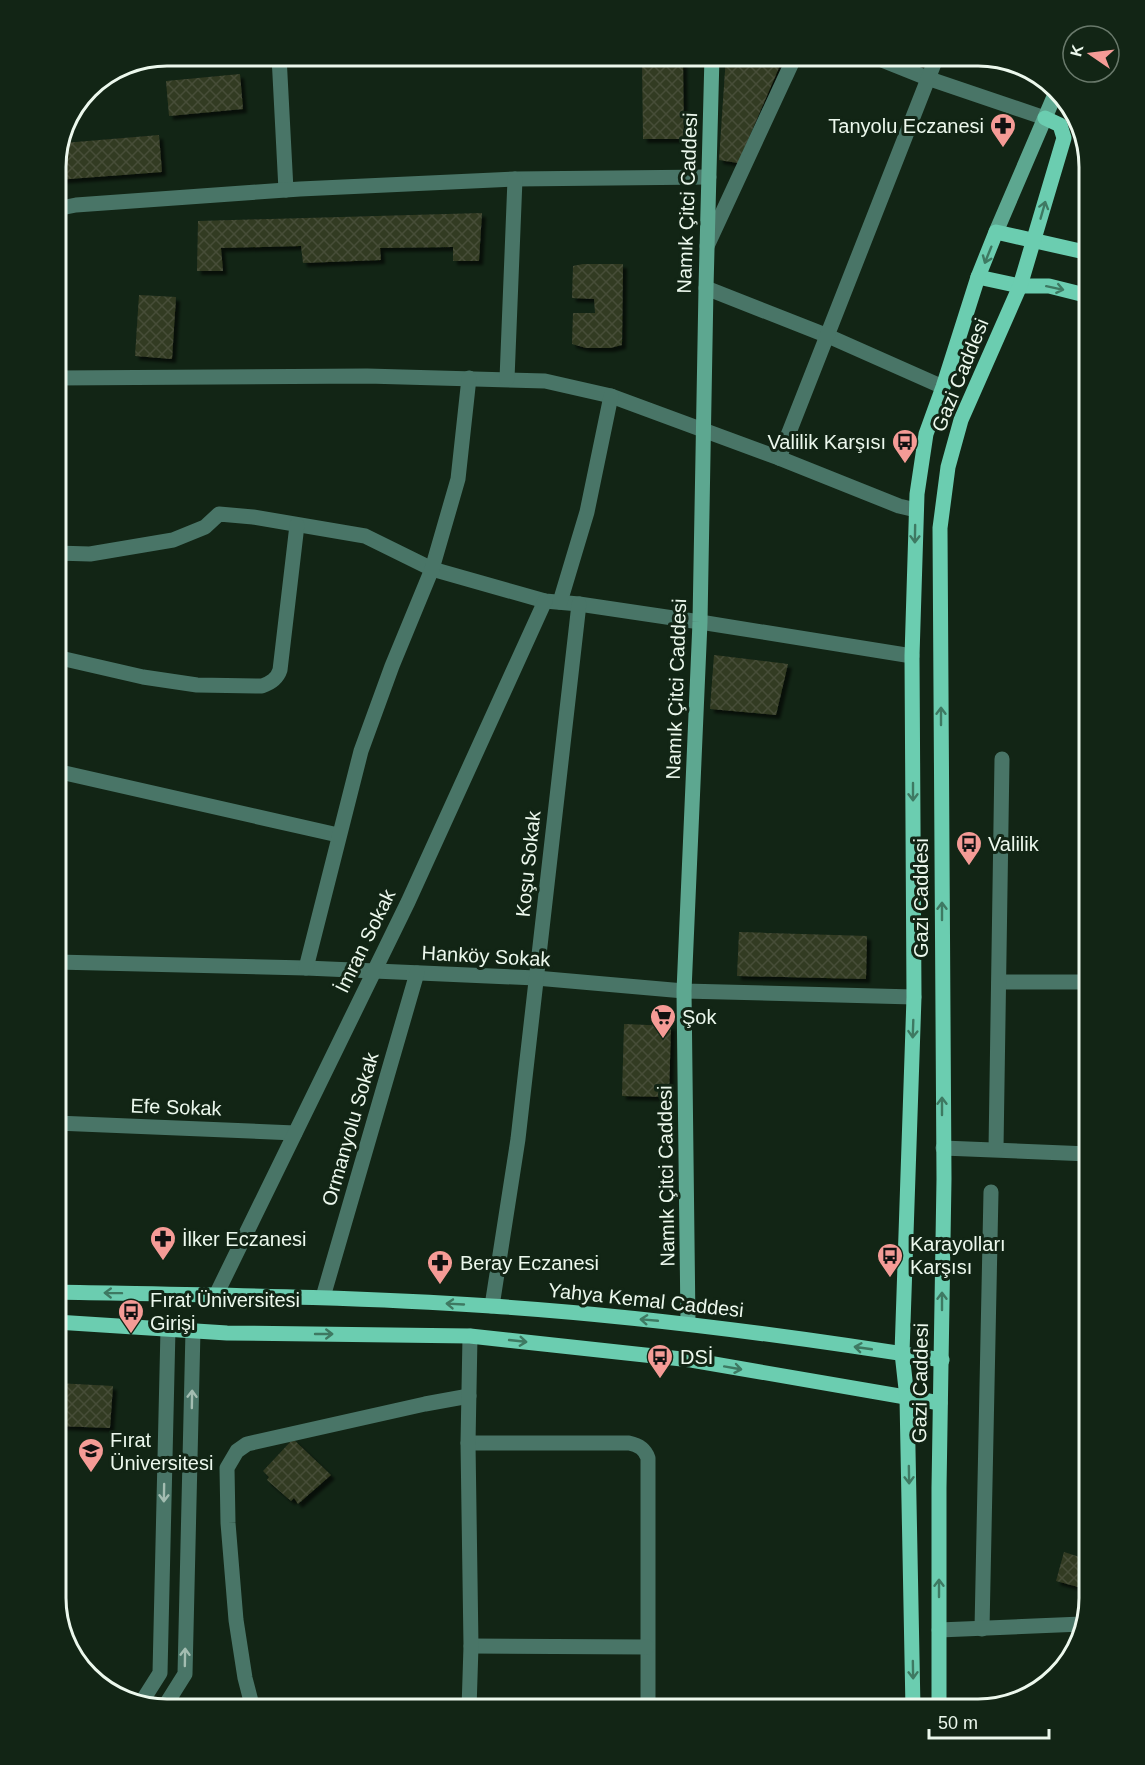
<svg xmlns="http://www.w3.org/2000/svg" width="1145" height="1765" viewBox="0 0 1145 1765" font-family="Helvetica,sans-serif">
	<style>
		.building { fill: url(#building-cross-hatch); filter: url(#shadow) }
		.lines { fill: none; stroke-linecap: round; stroke-linejoin: round }
		.street { stroke: #497567; stroke-width: 15 }
		.secondary { stroke: #5da790; stroke-width: 15 }
		.primary { stroke: #6bcdb0; stroke-width: 15 }
		.oneway { stroke: #3e7962 }
		.oneway2 { stroke: #a3bdb1 }
		.labels { text-anchor: middle; stroke-width: 6; stroke-linejoin: round; paint-order: stroke }
		.poi-label { font-size: 20px; fill: #ecf8ed; stroke: #122515; text-anchor: start }
		.street-label { font-size: 20px; fill: #ecf8ed; stroke: #122515 }
		.rim { fill: none; stroke: #ecf8ed; stroke-width: 3 }
	</style>
	<defs>
		<pattern id="building-cross-hatch" width="8" height="8" patternUnits="userSpaceOnUse" patternTransform="scale(1.5)"><rect width="8" height="8" fill="#333a23"/><path d="M0 0l8 8M0 8l8-8" fill="none" stroke="#474e38"/></pattern>
		<filter id="shadow"><feDropShadow dx="4" dy="4" stdDeviation="1.5" flood-color="#0009"/></filter>
	</defs>
	<rect width="100%" height="100%" fill="#122515"/>
	<g class="building">
		<path d="M726,56H784L738,163L719,160Z"/>
		<path d="M642,61H683L684,139H643Z"/>
		<path d="M240,74L243,109L169,116L166,81Z"/>
		<path d="M159,135L162,172L56,180V160L64,143Z"/>
		<path d="M482,213L479,261H453V247L380,248L381,260L303,263L301,246L221,248L223,271H197L198,221Z"/>
		<path d="M583,264H623L622,345L610,348H586L572,344L573,313H595L594,299L572,298L573,266Z"/>
		<path d="M139,295L176,297L172,359L135,356Z"/>
		<path d="M714,655L788,664L776,715L710,709Z"/>
		<path d="M739,932L867,936L866,979L737,976Z"/>
		<path d="M624,1024L671,1026L669,1097L622,1096Z"/>
		<path d="M56,1383L113,1386L110,1428L56,1426Z"/>
		<path d="M293,1439L331,1475L298,1504L294,1498L291,1501L267,1480L269,1477L263,1471Z"/>
		<path d="M1064,1552L1089,1560V1590L1056,1581Z"/>
	</g>
	<g class="lines">
		<g class="street">
			<path d="M279,56L286,190"/>
			<path d="M872,56L927,78L1045,118"/>
			<path d="M56,209L76,205L300,189L515,179L709,177"/>
			<path d="M707,246L795,56"/>
			<path d="M706,288L828,336L943,387"/>
			<path d="M56,378L367,376L545,381L611,396L779,458L899,506L916,510"/>
			<path d="M507,379L515,179"/>
			<path d="M779,458L937,56"/>
			<path d="M56,553L90,554L173,540L205,527L219,514L253,517L365,536L432,569L545,601L579,604L700,622L912,656"/>
			<path d="M560,602L587,512L611,396"/>
			<path d="M56,657L143,677L197,685L262,686C271,683 277,679 280,670L297,525"/>
			<path d="M56,771L338,835"/>
			<path d="M56,962L306,968L536,978L684,991L914,997"/>
			<path d="M306,968L361,751L392,666L432,569L458,479L469,378"/>
			<path d="M999,982H1089"/>
			<path d="M56,1123L295,1133"/>
			<path d="M943,1148L1089,1154"/>
			<path d="M996,1149L1002,759"/>
			<path d="M216,1295L408,902L545,601"/>
			<path d="M323,1297L417,973"/>
			<path d="M492,1306L518,1139L579,604"/>
			<path d="M468,1443H629C639,1445 645,1449 648,1458V1709"/>
			<path d="M982,1629L991,1192"/>
			<path d="M939,1630L1082,1624"/>
			<path d="M471,1646L647,1647"/>
			<path d="M141,1703L160,1673L168,1329"/>
			<path d="M163,1709L185,1674L193,1330"/>
			<path d="M253,1709L245,1678L236,1620L228,1523L227,1468L237,1451L247,1444L425,1404L469,1396"/>
			<path d="M469,1709L471,1646L468,1443L470,1336"/>
		</g>
		<g class="secondary">
			<path d="M161,57L175,56"/>
			<path d="M996,232L1056,92"/>
			<path d="M688,1323L684,991L700,622L706,288L712,56"/>
		</g>
		<g class="primary">
			<path d="M978,277L1020,286H1049L1089,296"/>
			<path d="M56,1292C201,1295 346,1296 491,1306C642,1316 793,1336 942,1360"/>
			<path d="M56,1322L227,1333L470,1336L691,1360L940,1403"/>
			<path d="M913,1709L907,1398L902,1353L914,997L912,656L917,494L926,434L943,387L978,277L996,232L1089,253"/>
			<path d="M939,1709V1488L944,1179L940,528L948,467L961,420L1020,286L1064,138L1060,125L1045,118"/>
		</g>
	</g>
	<defs><path id="oneway-shaft" d="M-6 0H5M1.5-3L5.5 0L1.5 3" fill="none" stroke-width="1.6" stroke-linecap="round" stroke-linejoin="round" transform="scale(1.5)"/></defs>
	<g class="oneway">
		<use href="#oneway-shaft" transform="translate(1043 210) rotate(-74)"/>
		<use href="#oneway-shaft" transform="translate(988 255) rotate(112)"/>
		<use href="#oneway-shaft" transform="translate(1055 288) rotate(12)"/>
		<use href="#oneway-shaft" transform="translate(915 534) rotate(91)"/>
		<use href="#oneway-shaft" transform="translate(941 716) rotate(-90)"/>
		<use href="#oneway-shaft" transform="translate(913 792) rotate(90)"/>
		<use href="#oneway-shaft" transform="translate(942 911) rotate(-90)"/>
		<use href="#oneway-shaft" transform="translate(913 1029) rotate(92)"/>
		<use href="#oneway-shaft" transform="translate(942 1106) rotate(-90)"/>
		<use href="#oneway-shaft" transform="translate(113 1293) rotate(-179)"/>
		<use href="#oneway-shaft" transform="translate(942 1301) rotate(-90)"/>
		<use href="#oneway-shaft" transform="translate(455 1304) rotate(-177)"/>
		<use href="#oneway-shaft" transform="translate(649 1320) rotate(-175)"/>
		<use href="#oneway-shaft" transform="translate(324 1334)"/>
		<use href="#oneway-shaft" transform="translate(518 1341) rotate(6)"/>
		<use href="#oneway-shaft" transform="translate(863 1348) rotate(-172)"/>
		<use href="#oneway-shaft" transform="translate(733 1368) rotate(10)"/>
		<use href="#oneway-shaft" transform="translate(909 1475) rotate(89)"/>
		<use href="#oneway-shaft" transform="translate(939 1588) rotate(-90)"/>
		<use href="#oneway-shaft" transform="translate(913 1670) rotate(89)"/>
	</g>
	<g class="oneway2">
		<use href="#oneway-shaft" transform="translate(192 1399) rotate(-89)"/>
		<use href="#oneway-shaft" transform="translate(164 1493) rotate(91)"/>
		<use href="#oneway-shaft" transform="translate(185 1657) rotate(-89)"/>
	</g>
	<defs>
		<symbol id="pharmacy-pin" viewBox="-11 -11 22 30"><path d="M0 17L-7.5 6A9.5 9.5 0 1 1 7.5 6Z" fill="#f59b96" stroke="#122515"/><path d="M-2-6h4v4h4v4h-4v4h-4v-4h-4v-4h4Z" fill="#111"/></symbol>
		<symbol id="bus-pin" viewBox="-11 -11 22 30"><path d="M0 17L-7.5 6A9.5 9.5 0 1 1 7.5 6Z" fill="#f59b96" stroke="#122515"/><path d="M-5-6H5V4H4V6H2V4H-2V6H-4V4H-5ZM-3.5-4V0h7V-4ZM-3.5 1.2v1.5H-2V1.2ZM2 1.2v1.5H3.5V1.2Z" fill="#111"/></symbol>
		<symbol id="supermarket-pin" viewBox="-11 -11 22 30"><path d="M0 17L-7.5 6A9.5 9.5 0 1 1 7.5 6Z" fill="#f59b96" stroke="#122515"/><path d="M-6-5.5h2.5l.6 2H6L4.5 2H-2.5L-4.4-4H-6ZM-1.5 3.2a1.3 1.3 0 1 0 .1 0ZM3 3.2a1.3 1.3 0 1 0 .1 0Z" fill="#111"/></symbol>
		<symbol id="university-pin" viewBox="-11 -11 22 30"><path d="M0 17L-7.5 6A9.5 9.5 0 1 1 7.5 6Z" fill="#f59b96" stroke="#122515"/><path d="M0-5L7-2L0 1L-7-2ZM-4 1L0 2.5L4 1V4Q0 6-4 4Z" fill="#111"/></symbol>
	</defs>
	<g fill-rule="evenodd">
		<use href="#pharmacy-pin" x="988" y="111" width="30" height="40"/>
		<use href="#bus-pin" x="890" y="427" width="30" height="40"/>
		<use href="#bus-pin" x="954" y="829" width="30" height="40"/>
		<use href="#supermarket-pin" x="648" y="1002" width="30" height="40"/>
		<use href="#pharmacy-pin" x="148" y="1224" width="30" height="40"/>
		<use href="#bus-pin" x="875" y="1241" width="30" height="40"/>
		<use href="#pharmacy-pin" x="425" y="1248" width="30" height="40"/>
		<use href="#bus-pin" x="116" y="1297" width="30" height="40"/>
		<use href="#bus-pin" x="645" y="1342" width="30" height="40"/>
		<use href="#university-pin" x="76" y="1436" width="30" height="40"/>
	</g>
	<g class="labels">
		<g class="poi-label">
			<text x="984" y="133" text-anchor="end">Tanyolu Eczanesi</text>
			<text x="886" y="449" text-anchor="end">Valilik Karşısı</text>
			<text x="988" y="851">Valilik</text>
			<text x="682" y="1024">Şok</text>
			<text x="182" y="1246">İlker Eczanesi</text>
			<text x="910" y="1251">Karayolları<tspan x="910" dy="23">Karşısı</tspan></text>
			<text x="460" y="1270">Beray Eczanesi</text>
			<text x="150" y="1307">Fırat Üniversitesi<tspan x="150" dy="23">Girişi</tspan></text>
			<text x="680" y="1364">DSİ</text>
			<text x="110" y="1447">Fırat<tspan x="110" dy="23">Üniversitesi</tspan></text>
		</g>
		<g class="street-label">
			<text transform="translate(687 203) rotate(-88)" y="7">Namık Çitci Caddesi</text>
			<text transform="translate(960 375) rotate(-68)" y="7">Gazi Caddesi</text>
			<text transform="translate(676 689) rotate(-88)" y="7">Namık Çitci Caddesi</text>
			<text transform="translate(528 864) rotate(-84)" y="7">Koşu Sokak</text>
			<text transform="translate(921 898) rotate(-90)" y="7">Gazi Caddesi</text>
			<text transform="translate(365 941) rotate(-64)" y="7">İmran Sokak</text>
			<text transform="translate(486 956) rotate(3)" y="7">Hanköy Sokak</text>
			<text transform="translate(176 1107) rotate(2)" y="7">Efe Sokak</text>
			<text transform="translate(350 1129) rotate(-74)" y="7">Ormanyolu Sokak</text>
			<text transform="translate(666 1176) rotate(-91)" y="7">Namık Çitci Caddesi</text>
			<text transform="translate(646 1300) rotate(6)" y="7">Yahya Kemal Caddesi</text>
			<text transform="translate(920 1383) rotate(-89)" y="7">Gazi Caddesi</text>
		</g>
	</g>
	<path d="M0 0H1145V1765H0ZM167 66H978A101 101 0 0 1 1079 167V1598A101 101 0 0 1 978 1699H167A101 101 0 0 1 66 1598V167A101 101 0 0 1 167 66Z" fill="#122515" fill-rule="evenodd"/>
	<path class="rim" d="M167 66H978A101 101 0 0 1 1079 167V1598A101 101 0 0 1 978 1699H167A101 101 0 0 1 66 1598V167A101 101 0 0 1 167 66Z"/>
	<g transform="translate(1091 54) rotate(284)"><circle r="28" fill="#122515" stroke="#69796b" stroke-width="1.5"/>
	<path d="M0-4.5L10 22L0 15L-10 22Z" fill="#f59b96"/>
	<text y="-9" font-size="16" font-weight="bold" text-anchor="middle" fill="#ecf8ed">K</text>
	</g>
	<path d="M929 1729v9h120v-9" fill="none" stroke="#ecf8ed" stroke-width="3"/>
	<text x="938" y="1729" font-size="18" fill="#ecf8ed" stroke="#122515" stroke-width="4.5" paint-order="stroke">50 m</text>
</svg>
